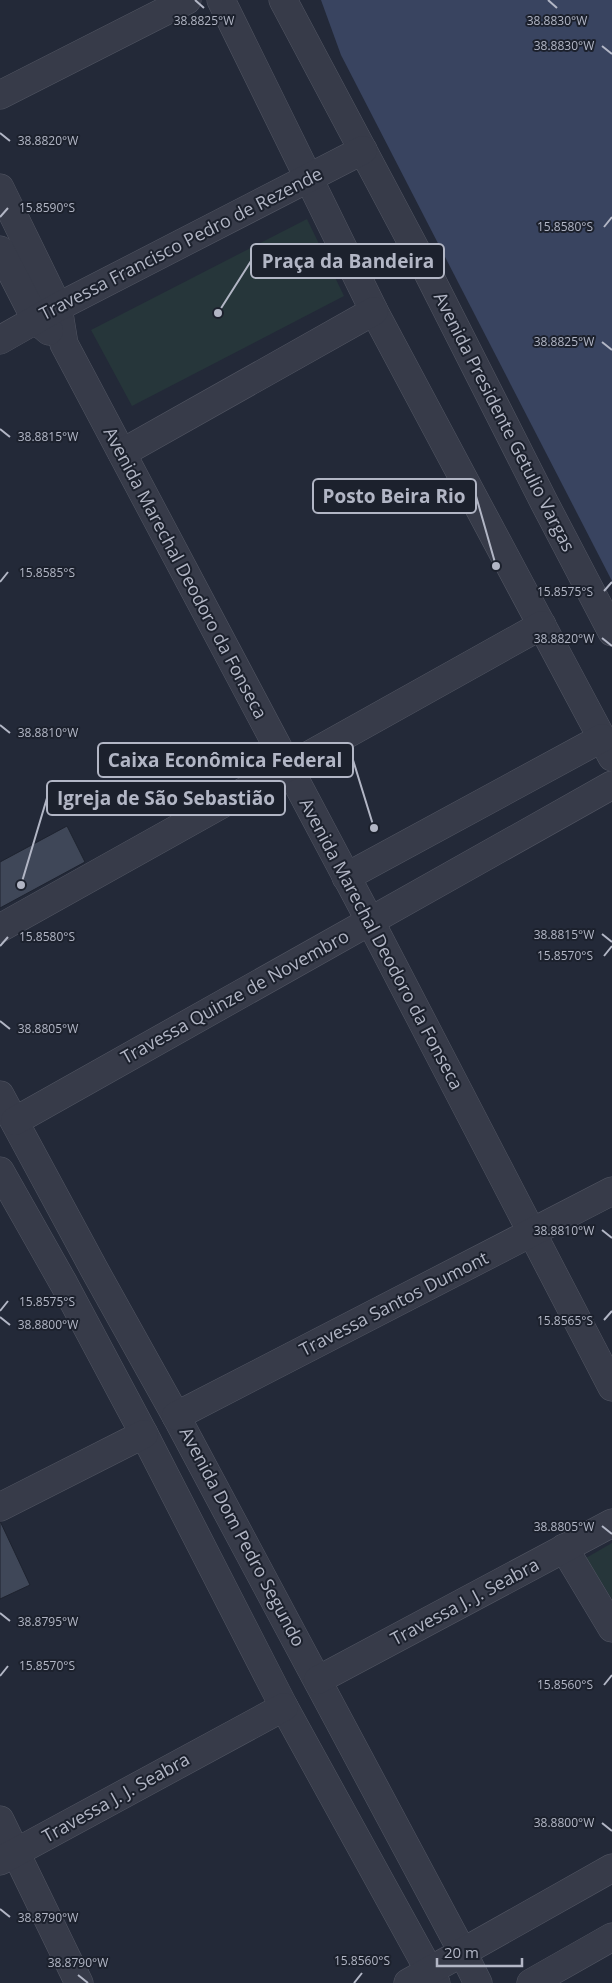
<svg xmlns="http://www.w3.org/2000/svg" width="612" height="1983" viewBox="0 0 612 1983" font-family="'Open Sans',sans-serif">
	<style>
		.green { fill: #26363a }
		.water { fill: #394460 }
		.building { fill: #3f4758; stroke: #1e232f }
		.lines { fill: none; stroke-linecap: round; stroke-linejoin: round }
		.minor-casing { stroke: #525663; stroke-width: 29 }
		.minor { stroke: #373b49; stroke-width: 28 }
		.ticks { fill: none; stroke: #b2b6c5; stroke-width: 2 }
		.labels { text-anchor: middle; stroke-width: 4; stroke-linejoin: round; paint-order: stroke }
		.street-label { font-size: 18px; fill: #b2b6c5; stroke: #1c212d }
		.ticks-label { font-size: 12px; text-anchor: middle; fill: #b2b6c5; stroke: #1c212d; stroke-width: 4; stroke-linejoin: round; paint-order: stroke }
		.leader { fill: none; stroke: #b2b6c5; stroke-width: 2 }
		.callout-dot { fill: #b2b6c5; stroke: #1c212d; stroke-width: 2 }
		.callout { fill: #1c212d; stroke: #b2b6c5; stroke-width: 2 }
		.callout-label { font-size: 19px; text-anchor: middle; font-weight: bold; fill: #b2b6c5 }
	</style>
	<rect width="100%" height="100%" fill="#232938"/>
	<g class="green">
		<path d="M307,219L344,296L132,406L91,330Z"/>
		<path d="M612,1543V1599L586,1558Z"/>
	</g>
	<path class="water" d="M321,0H612V581L341,55Z"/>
	<g class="building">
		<path d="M67,826L85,862L0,908V862Z"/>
		<path d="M0,1521L30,1585L0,1599Z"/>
	</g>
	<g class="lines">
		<defs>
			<g id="minor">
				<path d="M221,0L374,311L612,757"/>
				<path d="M283,0L426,269L545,504L612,632"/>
				<path d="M0,95L187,0"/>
				<path d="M0,188L58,307L64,344L370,921L612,1387"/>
				<path d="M0,250L36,320L49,331"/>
				<path d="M0,340L58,307L363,150"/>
				<path d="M122,453L374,311"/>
				<path d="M346,877L602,738"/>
				<path d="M0,928L542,625"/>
				<path d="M0,1095L94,1269L176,1416L463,1953L478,1983"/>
				<path d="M15,1121L612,785"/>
				<path d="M0,1171L64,1284L144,1434L284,1707L436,1983"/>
				<path d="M176,1416L612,1191"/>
				<path d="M0,1507L144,1434"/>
				<path d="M564,1548L612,1628"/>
				<path d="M318,1680L612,1523"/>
				<path d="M0,1820L79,1983"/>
				<path d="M0,1861L284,1707"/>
				<path d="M408,1983L612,1868"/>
				<path d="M531,1983L612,1937"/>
			</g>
		</defs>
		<use href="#minor" class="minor-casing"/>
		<use href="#minor" class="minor"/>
	</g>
	<path class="ticks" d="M195,0L204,8M548,0L557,8M602,46L612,54M0,133L10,141M0,217L8,208M604,227L612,217M602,342L612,350M0,429L10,437M0,582L8,572M604,591L612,582M602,638L612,646M0,725L10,733M602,934L612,942M0,946L8,937M604,956L612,946M0,1021L10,1029M602,1230L612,1238M0,1311L8,1301M0,1317L10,1325M604,1320L612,1311M602,1526L612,1534M0,1613L10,1621M0,1676L8,1666M604,1685L612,1675M602,1823L612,1831M0,1909L10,1917M78,1975L88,1983M354,1983L362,1973"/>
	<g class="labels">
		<g class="street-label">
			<text transform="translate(181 244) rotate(-27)" y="6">Travessa Francisco Pedro de Rezende</text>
			<text transform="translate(504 422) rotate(63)" y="6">Avenida Presidente Getulio Vargas</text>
			<text transform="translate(185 573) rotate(62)" y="6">Avenida Marechal Deodoro da Fonseca</text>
			<text transform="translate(381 944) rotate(62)" y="6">Avenida Marechal Deodoro da Fonseca</text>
			<text transform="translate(235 997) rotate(-29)" y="6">Travessa Quinze de Novembro</text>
			<text transform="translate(394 1304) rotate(-27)" y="6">Travessa Santos Dumont</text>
			<text transform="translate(242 1537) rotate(62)" y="6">Avenida Dom Pedro Segundo</text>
			<text transform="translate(465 1602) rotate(-28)" y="6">Travessa J. J. Seabra</text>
			<text transform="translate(116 1798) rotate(-29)" y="6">Travessa J. J. Seabra</text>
		</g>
	</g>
	<g class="ticks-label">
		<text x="204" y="25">38.8825°W</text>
		<text x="557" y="25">38.8830°W</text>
		<text x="564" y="50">38.8830°W</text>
		<text x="48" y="145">38.8820°W</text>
		<text x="47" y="212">15.8590°S</text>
		<text x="565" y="231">15.8580°S</text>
		<text x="564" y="346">38.8825°W</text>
		<text x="48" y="441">38.8815°W</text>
		<text x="47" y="577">15.8585°S</text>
		<text x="565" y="596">15.8575°S</text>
		<text x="564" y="643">38.8820°W</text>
		<text x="48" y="737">38.8810°W</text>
		<text x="564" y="939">38.8815°W</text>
		<text x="47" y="941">15.8580°S</text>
		<text x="565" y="960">15.8570°S</text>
		<text x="48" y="1033">38.8805°W</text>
		<text x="564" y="1235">38.8810°W</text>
		<text x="47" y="1306">15.8575°S</text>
		<text x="565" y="1325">15.8565°S</text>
		<text x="48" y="1329">38.8800°W</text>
		<text x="564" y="1531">38.8805°W</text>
		<text x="48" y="1626">38.8795°W</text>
		<text x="47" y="1670">15.8570°S</text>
		<text x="565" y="1689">15.8560°S</text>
		<text x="564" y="1827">38.8800°W</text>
		<text x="48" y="1922">38.8790°W</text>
		<text x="362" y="1965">15.8560°S</text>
		<text x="78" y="1967">38.8790°W</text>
	</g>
	<path class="leader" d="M218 313L251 261M496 566L476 496M374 828L353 760M21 885L47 798"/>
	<g class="callout-dot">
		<circle cx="218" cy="313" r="5"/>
		<circle cx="496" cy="566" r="5"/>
		<circle cx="374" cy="828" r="5"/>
		<circle cx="21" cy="885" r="5"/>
	</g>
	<g class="callout">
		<rect x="251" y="244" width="193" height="34" rx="5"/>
		<rect x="313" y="479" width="163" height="34" rx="5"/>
		<rect x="98" y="743" width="255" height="34" rx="5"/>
		<rect x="47" y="781" width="238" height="34" rx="5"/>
	</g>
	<g class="callout-label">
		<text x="348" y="268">Praça da Bandeira</text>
		<text x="394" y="503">Posto Beira Rio</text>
		<text x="225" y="767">Caixa Econômica Federal</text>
		<text x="166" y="805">Igreja de São Sebastião</text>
	</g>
	<path d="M437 1958v8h85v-8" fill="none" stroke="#b2b6c5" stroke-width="2.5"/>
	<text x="444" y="1958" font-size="15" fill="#b2b6c5" stroke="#1c212d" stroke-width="4" paint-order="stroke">20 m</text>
</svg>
